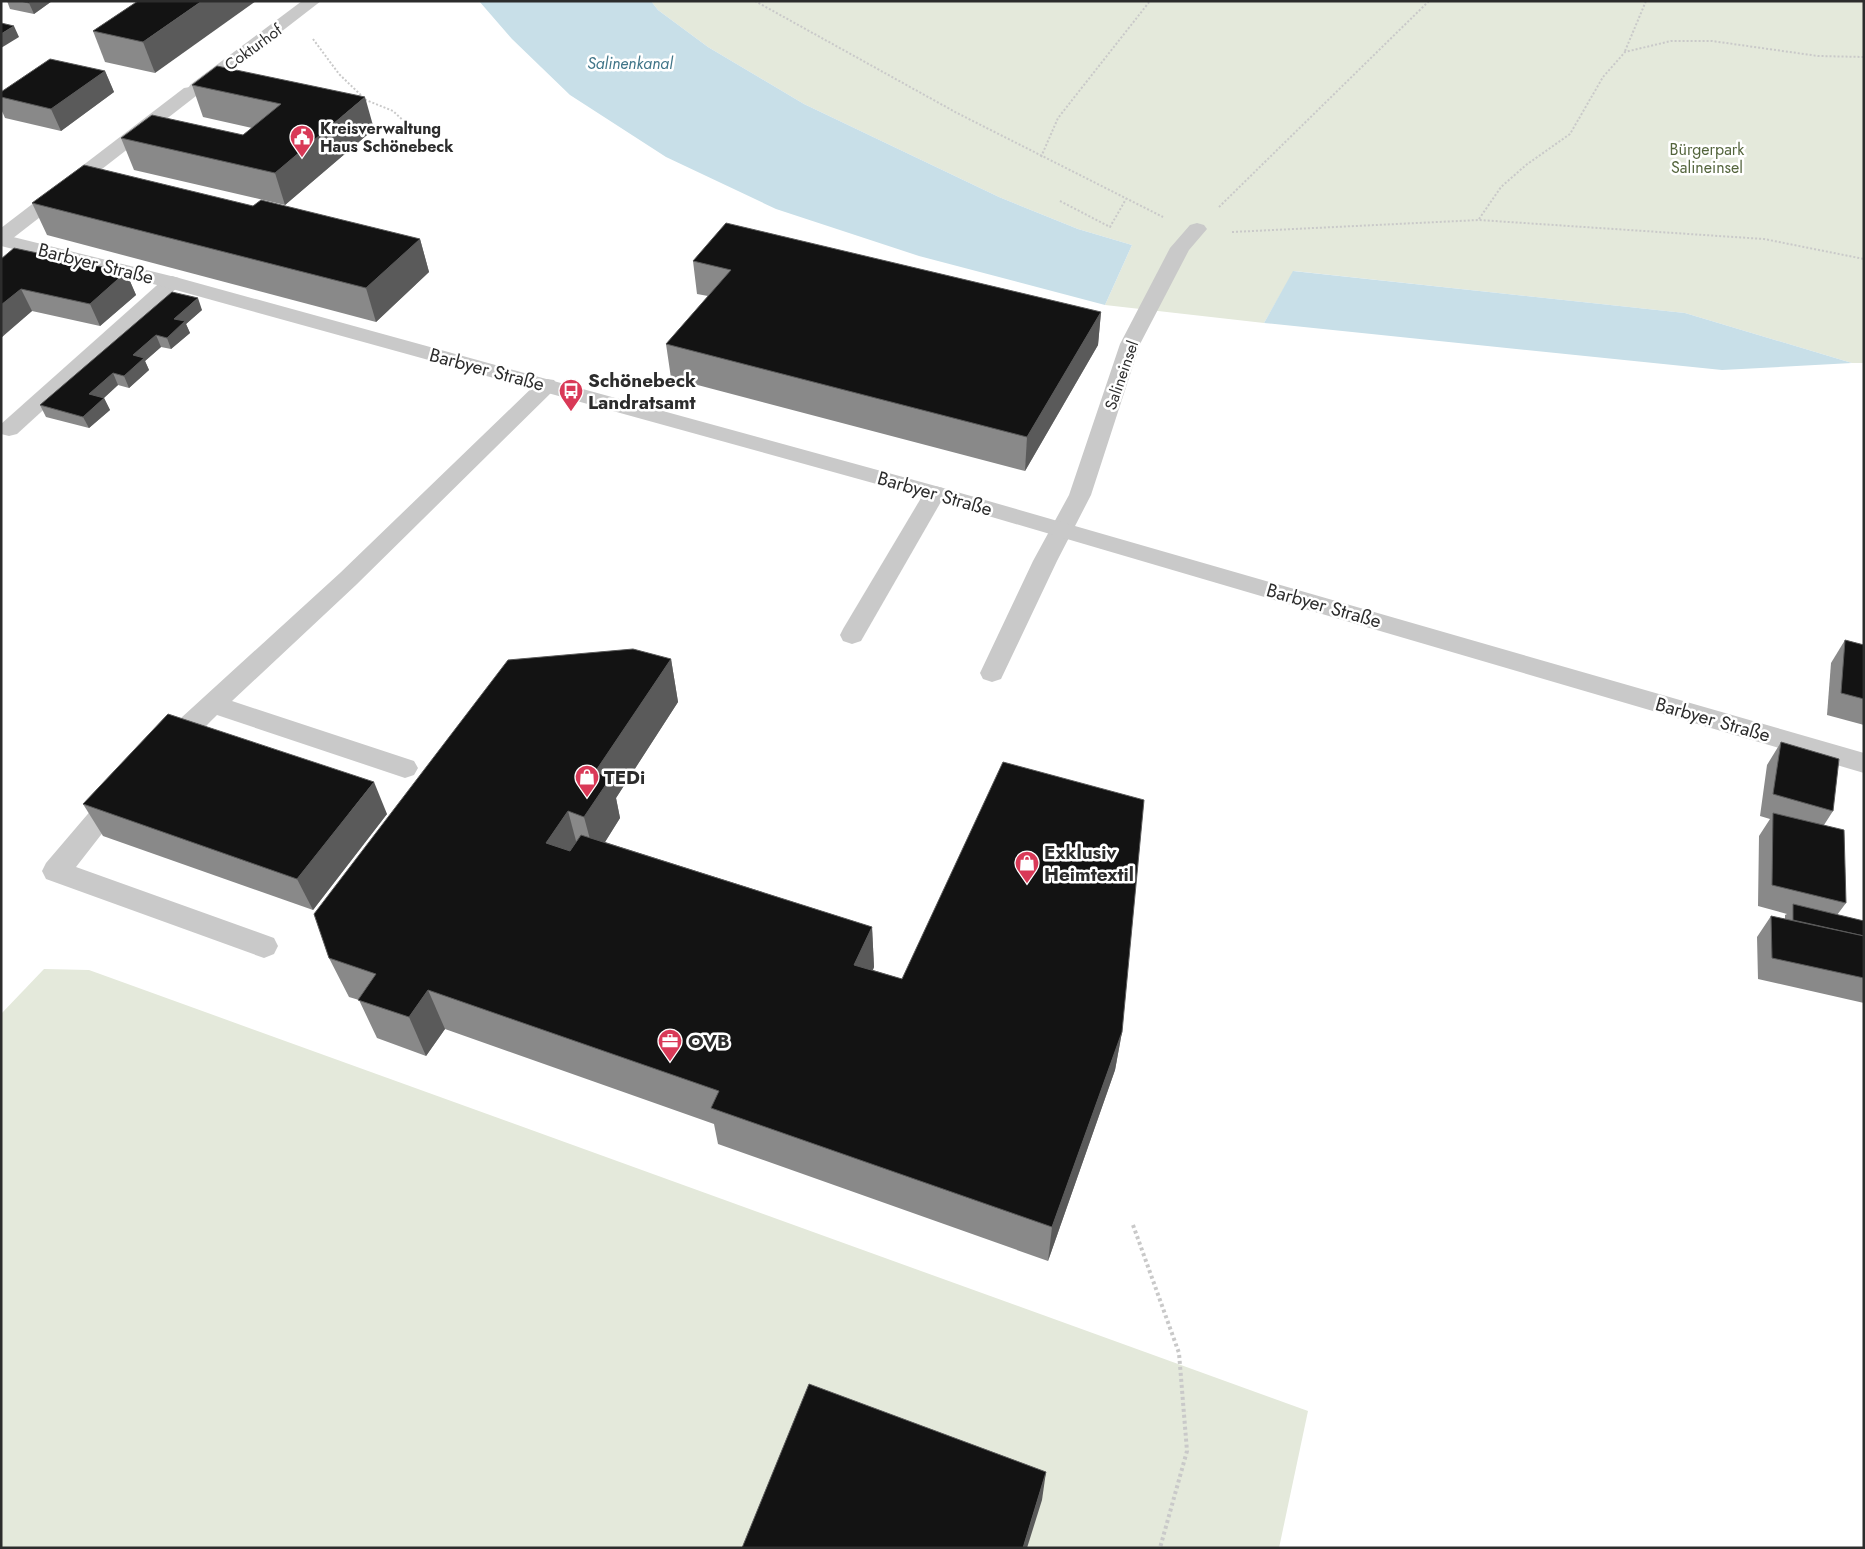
<svg xmlns="http://www.w3.org/2000/svg" width="1865" height="1549" viewBox="0 0 1865 1549" font-family="Jost,sans-serif">
	<style>
		.green { fill: #e4e9db }
		.water { fill: #c8dfe8 }
		.lines { fill: none; stroke-linecap: round; stroke-linejoin: round }
		.path-far1 { stroke: #c9c9c9; stroke-width: 2; stroke-dasharray: 2 2; stroke-linecap: butt }
		.path { stroke: #c9c9c9; stroke-width: 4; stroke-dasharray: 3 3; stroke-linecap: butt }
		.service { fill: #c9c9c9; fill-rule: evenodd }
		.minor { fill: #c9c9c9; fill-rule: evenodd }
		.tertiary { fill: #c9c9c9; fill-rule: evenodd }
		.wall { fill: #898989 }
		.shaded-wall { fill: #5a5a5a }
		.building { fill: #131313; stroke: #5a5a5a }
		.labels { text-anchor: middle; stroke-width: 5; stroke-linejoin: round; paint-order: stroke }
		.far-street-label { font-size: 16px; fill: #2c2c2c; stroke: #fff }
		.far-water-label { font-size: 16px; font-style: italic; fill: #407588; stroke: #fff }
		.far-poi-label { font-size: 16px; font-weight: bold; fill: #2c2c2c; stroke: #fff; text-anchor: start }
		.far-park-label { font-size: 16px; fill: #54653d; stroke: #fff }
		.street-label { font-size: 19px; fill: #2c2c2c; stroke: #fff }
		.poi-label { font-size: 19px; font-weight: bold; fill: #2c2c2c; stroke: #fff; text-anchor: start }
	</style>
	<rect width="100%" height="100%" fill="#fff"/>
	<g class="green">
		<path d="M651,1H1864V363H1852L1685,313L1294,271L1264,323L1105,305L1132,245L1078,229L999,197L804,104L708,47L658,10Z"/>
		<path d="M44,969L89,970L1308,1411L1279,1548H1V1014Z"/>
	</g>
	<g class="water">
		<path d="M479,1H651L658,10L708,47L804,104L999,197L1078,229L1132,245L1105,305L919,256L776,209L666,157L570,95L512,39Z"/>
		<path d="M1293,271L1685,313L1852,363L1722,370L1264,323Z"/>
	</g>
	<g class="lines">
		<g class="path-far1">
			<path d="M755,1L957,113L1163,217"/>
			<path d="M313,39L339,74L366,100L393,111L420,136"/>
			<path d="M1625,51L1646,1"/>
			<path d="M1041,157L1058,118L1150,1"/>
			<path d="M1060,201L1110,227L1126,199"/>
			<path d="M1219,207L1429,1"/>
			<path d="M1479,219L1501,187L1526,165L1570,134L1603,77L1625,52L1671,41H1712L1818,56L1864,57"/>
			<path d="M1232,232L1479,220L1764,239L1864,259"/>
		</g>
		<path class="path" d="M1133,1225L1179,1353L1187,1451L1160,1548"/>
		<g class="service">
			<path d="M302,1H321L203,92H191L188,88L191,84Z"/>
			<path d="M1197,223L1204,225L1207,229L1189,250L1140,344L1091,495L1057,561L1001,679L992,682L983,679L980,673L1033,561L1069,495L1120,344L1170,248L1190,225Z"/>
			<path d="M172,276L179,278L182,282L179,286L17,434L9,436L1,434V424L165,278Z"/>
			<path d="M547,379L554,380L558,385L554,390L356,585L232,701L414,761L418,768L414,775L405,778L217,715C201,730 180,760 158,753L154,746L158,739L340,573L540,380Z"/>
			<path d="M935,486L943,488L946,493L861,641L852,644L843,641L840,635L843,629L927,488Z"/>
			<path d="M119,785L128,788L132,795L76,867L274,938L278,946L274,954L264,958L46,879L42,871L46,863L110,788Z"/>
		</g>
		<path class="minor" d="M190,87L196,88L199,92L196,96L8,242L1,244V228L184,88Z"/>
		<path class="tertiary" d="M1,234L179,278L943,488L1864,753V773L927,498L165,287L1,246Z"/>
	</g>
	<g class="wall">
		<path d="M7,1H52L34,14L10,9Z"/>
		<path d="M138,1L155,73L105,62L93,31Z"/>
		<path d="M217,66L374,129L285,205L134,170L121,138L243,135L252,128L203,117L192,85Z"/>
		<path d="M105,71L114,92L61,131L5,118L1,109V92Z"/>
		<path d="M32,203L253,206L420,239L429,272L376,322L47,235Z"/>
		<path d="M1,259L126,272L136,295L100,326L32,311L1,338Z"/>
		<path d="M693,261L1101,312L1098,345L1025,471L671,378L666,344L708,296L697,294Z"/>
		<path d="M172,292L202,310L186,324L190,333L171,349L161,347L145,361L149,370L129,388L118,385L104,398L110,410L89,428L46,417L40,405Z"/>
		<path d="M1845,640L1864,645V725L1827,715L1831,663Z"/>
		<path d="M671,659L678,702L616,798L620,818L605,842L872,927L874,967L873,970L902,979L1122,1032L1115,1070L1048,1261L718,1144L714,1124L445,1029L426,1056L377,1038L359,1000L349,997L329,958Z"/>
		<path d="M1781,742L1833,811L1824,825L1846,903L1837,915L1864,921V1003L1758,979L1757,937L1771,916L1785,919V915L1787,914L1758,906L1759,836L1770,819L1760,816L1767,765Z"/>
		<path d="M83,804L387,814L313,910L103,836Z"/>
	</g>
	<g class="shaded-wall">
		<path d="M31,1H52L34,14L29,3Z"/>
		<path d="M202,1H256L155,73L143,42Z"/>
		<path d="M14,26L19,37L1,48V34Z"/>
		<path d="M105,71L114,92L61,131L51,109Z"/>
		<path d="M365,97L374,129L285,205L275,173Z"/>
		<path d="M420,239L429,272L376,322L366,288Z"/>
		<path d="M126,272L136,295L100,326L90,304Z"/>
		<path d="M21,289L32,311L4,335L1,329V305Z"/>
		<path d="M198,298L202,310L186,324L190,333L171,349L167,338L174,319Z"/>
		<path d="M1101,312L1098,345L1025,471L1027,437Z"/>
		<path d="M1,329L4,335L1,338Z"/>
		<path d="M156,335L161,347L145,361L149,370L129,388L124,376L133,355Z"/>
		<path d="M113,373L118,385L95,406L89,394Z"/>
		<path d="M104,398L110,410L89,428L83,417Z"/>
		<path d="M671,659L678,702L616,798L620,818L595,858L584,817L595,772Z"/>
		<path d="M374,782L387,814L313,910L297,879Z"/>
		<path d="M568,811L579,852L558,884L546,843Z"/>
		<path d="M872,927L874,967L857,1004L854,965Z"/>
		<path d="M428,990L445,1029L426,1056L409,1017Z"/>
		<path d="M1122,1032L1115,1070L1048,1261L1052,1227Z"/>
		<path d="M1046,1472L1042,1500L1027,1548H1023Z"/>
	</g>
	<g class="building">
		<path d="M20,1H31L29,3Z"/>
		<path d="M138,1H202L143,42L93,31Z"/>
		<path d="M1,23L14,26L1,34Z"/>
		<path d="M50,59L105,71L51,109L1,97V92Z"/>
		<path d="M217,66L365,97L275,173L121,138L152,115L243,135L281,104L192,85Z"/>
		<path d="M84,165L253,206L261,200L420,239L366,288L32,203Z"/>
		<path d="M726,223L1101,312L1027,437L666,344L731,270L693,261Z"/>
		<path d="M14,248L126,272L90,304L21,289L1,305V259Z"/>
		<path d="M172,292L198,298L174,319L185,321L167,338L156,335L133,355L144,358L124,376L113,373L89,394L104,398L83,417L40,405Z"/>
		<path d="M1845,640L1864,645V699L1841,693Z"/>
		<path d="M633,649L671,659L595,772L611,777L584,817L568,811L546,843L570,851L581,835L872,927L854,965L902,979L1003,762L1144,800L1122,1032L1052,1227L711,1108L719,1091L428,990L409,1017L358,1000L376,974L329,958L314,914L508,660Z"/>
		<path d="M168,714L374,782L297,879L83,804Z"/>
		<path d="M1781,742L1839,759L1833,811L1773,794Z"/>
		<path d="M1773,813L1844,830L1846,903L1772,885Z"/>
		<path d="M1793,904L1864,921V936L1793,920Z"/>
		<path d="M1771,916L1864,936V978L1772,958Z"/>
		<path d="M809,1384L1046,1472L1023,1548H742Z"/>
	</g>
	<defs>
		<symbol id="civic-pin" viewBox="-11 -11 22 30"><path d="M0 17L-7.5 6A9.5 9.5 0 1 1 7.5 6Z" fill="#d93957" stroke="#fff"/><path d="M-.6-6.5H3V-4.5H.6V-3L4-1V1h2V6H-6V1h2V-1L-.6-3ZM-1.2 2.5V6h2.4V2.5Z" fill="#fff"/></symbol>
		<symbol id="bus-pin" viewBox="-11 -11 22 30"><path d="M0 17L-7.5 6A9.5 9.5 0 1 1 7.5 6Z" fill="#d93957" stroke="#fff"/><path d="M-5-6H5V4H4V6H2V4H-2V6H-4V4H-5ZM-3.5-4V0h7V-4ZM-3.5 1.2v1.5H-2V1.2ZM2 1.2v1.5H3.5V1.2Z" fill="#fff"/></symbol>
		<symbol id="shop-pin" viewBox="-11 -11 22 30"><path d="M0 17L-7.5 6A9.5 9.5 0 1 1 7.5 6Z" fill="#d93957" stroke="#fff"/><path d="M-5-2.5h2.3a2.7 3.5 0 0 1 5.4 0H5L5.5 6h-11ZM-1.5-2.5h3a1.5 2.3 0 0 0-3 0Z" fill="#fff"/></symbol>
		<symbol id="office-pin" viewBox="-11 -11 22 30"><path d="M0 17L-7.5 6A9.5 9.5 0 1 1 7.5 6Z" fill="#d93957" stroke="#fff"/><path d="M-6-3h4V-5.5h4V-3h4V5H-6ZM-1-4.5V-3h2v-1.5ZM-6 0V1H6V0Z" fill="#fff"/></symbol>
	</defs>
	<g fill-rule="evenodd">
		<use href="#civic-pin" x="288" y="123" width="28" height="38"/>
		<use href="#bus-pin" x="557" y="377" width="28" height="38"/>
		<use href="#shop-pin" x="573" y="763" width="28" height="38"/>
		<use href="#shop-pin" x="1013" y="849" width="28" height="38"/>
		<use href="#office-pin" x="656" y="1027" width="28" height="38"/>
	</g>
	<g class="labels">
		<g class="far-street-label">
			<text transform="translate(253 47) rotate(-36)" y="6">Cokturhof</text>
			<text transform="translate(1121 375) rotate(-71)" y="6">Salineinsel</text>
		</g>
		<g class="far-water-label">
			<text x="630" y="69">Salinenkanal</text>
		</g>
		<g class="far-poi-label">
			<text x="320" y="134">Kreisverwaltung<tspan x="320" dy="18">Haus Schönebeck</tspan></text>
		</g>
		<g class="far-park-label">
			<text x="1707" y="155">Bürgerpark<tspan x="1707" dy="18">Salineinsel</tspan></text>
		</g>
		<g class="street-label">
			<text transform="translate(96 263) rotate(14)" y="7">Barbyer Straße</text>
			<text transform="translate(487 369) rotate(15)" y="7">Barbyer Straße</text>
			<text transform="translate(935 493) rotate(16)" y="7">Barbyer Straße</text>
			<text transform="translate(1324 605) rotate(16)" y="7">Barbyer Straße</text>
			<text transform="translate(1713 719) rotate(16)" y="7">Barbyer Straße</text>
		</g>
		<g class="poi-label">
			<text x="588" y="387">Schönebeck<tspan x="588" dy="22">Landratsamt</tspan></text>
			<text x="604" y="784">TEDi</text>
			<text x="1044" y="859">Exklusiv<tspan x="1044" dy="22">Heimtextil</tspan></text>
			<text x="688" y="1048">OVB</text>
		</g>
	</g>
	<rect width="1865" height="1549" fill="none" stroke="#2c2c2c" stroke-width="5"/>
</svg>
